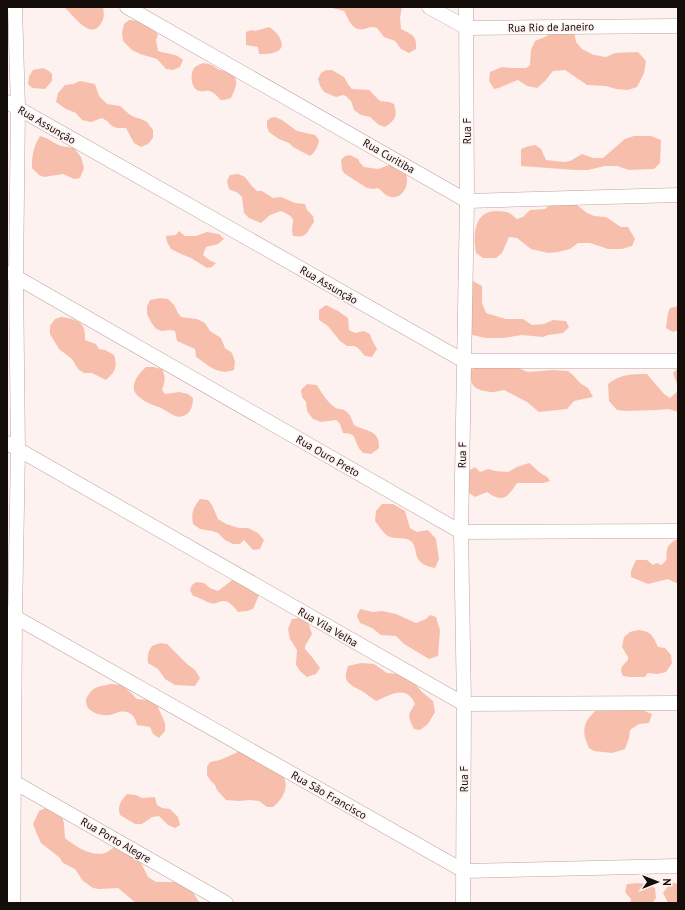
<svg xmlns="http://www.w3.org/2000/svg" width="685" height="910" viewBox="0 0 685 910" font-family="'PT Sans',sans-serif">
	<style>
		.green { fill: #f7bfab }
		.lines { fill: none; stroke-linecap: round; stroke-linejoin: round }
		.street-casing { stroke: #bea59d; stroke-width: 15 }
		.street { stroke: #fff; stroke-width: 14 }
		.labels { text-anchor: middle; stroke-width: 3; stroke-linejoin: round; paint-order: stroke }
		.street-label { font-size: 11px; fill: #150d0a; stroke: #fdf2ef }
	</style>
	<rect width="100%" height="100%" fill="#fdf2ef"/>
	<g class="green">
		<path d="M64,7H103C104,14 105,18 100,25C89,40 73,14 64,7Z"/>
		<path d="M328,7H402L400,18L401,29C412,35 417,35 416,49L409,53L401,49L395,41L384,37L377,28C371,26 371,27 364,29C352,32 349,19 344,11Z"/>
		<path d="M129,20C141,20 151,25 158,35L156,40L158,51C167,54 176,53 183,60L180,67L173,70L166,69L157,59L140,54L132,50L123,41L122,33L124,24Z"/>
		<path d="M269,27C277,31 289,47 276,52C271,54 264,54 259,54L258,47L246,45V32L251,30L255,31Z"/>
		<path d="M574,29L575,37L576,42L582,49L594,55L606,57L615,53L638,52L646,61L644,73L637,87L628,90L616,89L606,86L587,85L565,70L553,71L545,81L537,88L527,86L518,80C509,83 503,87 494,89L489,81L490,72L502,67L513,68H526L530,65L531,50L535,41L547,36L551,31Z"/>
		<path d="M203,63C212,64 211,65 218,69C222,71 229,71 233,75C240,81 234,91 231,98C216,103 221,97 212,92C208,89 205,92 200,91C191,90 189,73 195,67C197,65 201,64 203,63Z"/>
		<path d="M43,68L49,71L52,74V81L45,89L32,88L28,84L29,76L33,70Z"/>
		<path d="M326,70H332L344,77L348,84L352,89L369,90L380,101L389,102L394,104C398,116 395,120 385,127L379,125L370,117L361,115L354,110L351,101L346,96L343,95L336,97L324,92L320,86L318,79L321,73Z"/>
		<path d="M80,81L95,84L99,96L107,104L120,106L129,114L134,117L141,119L147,122L153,130V138L148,144L141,147L134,143L126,128H117L112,126L107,121L102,118L91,122L82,120L76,113L66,109L56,102L58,93L65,85L73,84Z"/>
		<path d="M275,117L282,120L297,131L315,135L319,140C318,147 315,152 310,156L293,147L289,143L279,139L273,135L269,132L267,127V121L270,118Z"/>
		<path d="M40,136C49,138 53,143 61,146C65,147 70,147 74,148L81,157L84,168L80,178L74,179L63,174L44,177L39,175L32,168C32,156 33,147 40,136Z"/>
		<path d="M634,136H651L661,140L660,163L654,169L629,170L617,166H605L588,170H575L521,166V149L526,147L535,145L541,149L546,160L564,162L570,161L582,154L593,158H603L625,139Z"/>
		<path d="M350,155L358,159L360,163L364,167L378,169L392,164L403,168C404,171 407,175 407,179C408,190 399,201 388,196C385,195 381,190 378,188L373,189L367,188L345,174L342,170L341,160L345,156Z"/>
		<path d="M238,174L245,177L251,185L257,191H262L273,198L281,197L295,203L305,204L307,210L313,216L314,222C306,233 308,238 293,236C289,221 301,220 281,211L270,215L261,223L249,218L244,213L242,197L238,193L229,189L227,181L230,175Z"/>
		<path d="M554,200L572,201L587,213L594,216L606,217L621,227H628L635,239L632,246L622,249H608L590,243H578L570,249L558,252L548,253L531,249L517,238L509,237L502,253L496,258H483L476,253C473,236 473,211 497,211C508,212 508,211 517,219L523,217L530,210L545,209Z"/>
		<path d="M179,231L185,236H196L207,232L219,234L224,239L218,244L206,247L203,255L209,260L216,263L212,267L207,268L191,258L181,254L171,249L167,242L166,236L176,235Z"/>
		<path d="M471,280L482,286V303L486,313L506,319H523L532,325L544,324L553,320L566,321L569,327L563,333L548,335L543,337L522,335L503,338H486L472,335L461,327Z"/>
		<path d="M160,298L168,299L174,305L178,313L181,317L197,319L205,323L210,331L221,338L225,348L232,353L235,362L234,370C217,376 209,365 196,357L195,349L177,341L175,331L170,330L162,331L156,329L151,322L147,314V306L150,300Z"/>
		<path d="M326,305L338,311L348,318L349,330L355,333L364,331L370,334L372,340L377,349L372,357L365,356L358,348L354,346H347L340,341L328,326L319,320V310Z"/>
		<path d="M678,306V330L673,332L666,328L668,313L670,308Z"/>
		<path d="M61,317C69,318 82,320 84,329C85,332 85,337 85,340L96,344L99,349L105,350L114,355C118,367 115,372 106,380L92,373H84L78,369L72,359L59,349L50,334V326L55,319Z"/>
		<path d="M511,365L528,372L553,370L568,371L573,375L580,383L588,388L593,397L574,401L567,409L539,412L527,402L504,390C495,392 493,393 485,391C472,389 470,383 471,370L476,367Z"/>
		<path d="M146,367H153L162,369C166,377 165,382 162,390L165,394L179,392L188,394L193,398C193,405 191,414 183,416C176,419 167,411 161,408C153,405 144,402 138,396C128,387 138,374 146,367Z"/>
		<path d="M677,369H678V412L669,409L657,410L626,411L617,410L609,401L608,384C620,374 632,374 647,374L664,394L670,398L678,391V387L673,373Z"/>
		<path d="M307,384L317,385C321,392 326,400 332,405C335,408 337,409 341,409C349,411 351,417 354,425C366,432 380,429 379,448L371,454L363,453C361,450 358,448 357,444C353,435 355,434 343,433L340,424L336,420L321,422L313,419L307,411L306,402L302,397L301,390Z"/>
		<path d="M529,463C533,466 536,469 539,472C544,476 547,475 550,481L543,483H517C507,498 503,503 487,492L475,497L469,493L467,489L468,471L475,467L480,472L488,469L495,471L508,472L517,467Z"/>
		<path d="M200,499L208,500L212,505L218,519L226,524L239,528H248L258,533L264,540L260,549L253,550L244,540L240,544H233L225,540L218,533L212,531L200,529L193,524C191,513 193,508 200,499Z"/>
		<path d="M382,504H393L405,511L410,528L417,532L428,530L436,539L439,559L435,568C428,567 420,564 417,557C415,552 416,547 412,542C406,536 395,540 388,536C383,533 379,526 375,521L376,511Z"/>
		<path d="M675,540H678V584L668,579L648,584L631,577V571L636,560H647L653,565L657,563L661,565C671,559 664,555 668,547C669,544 673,542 675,540Z"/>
		<path d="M236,577L259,595L253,609L247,611L238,612C235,608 229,600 223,601C218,601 216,605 211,603C205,602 200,597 193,596L190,590L192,585L196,582L204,583L210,588L218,591Z"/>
		<path d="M360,609L373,612L382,611L396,614L416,623L426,619L430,615L436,617L440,630L438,656L429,659L404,644L396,636L381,635L372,628L360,623L357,616Z"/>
		<path d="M300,618L308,622L312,634L305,646V649L312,657L320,668L316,674L307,677L300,671L296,665L297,650L290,639L288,629L292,619Z"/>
		<path d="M639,630C651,632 653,635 658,647L665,648L671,655L672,663L666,672L657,674L648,673L645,677H630L623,676C619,668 622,666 628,660V657L622,647L624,637L630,632Z"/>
		<path d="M160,643L167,644L187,664L195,670L200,678L195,686L175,685L165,679L158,669L148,663C147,656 148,652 152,646Z"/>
		<path d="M361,663L374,664L387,673L410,675L416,685L422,692L433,701L435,712L428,724L420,730L414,729C408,716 407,716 415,704C406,684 391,695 376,701C371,698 367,694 362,691C349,684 342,682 348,666Z"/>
		<path d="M111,684L122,685L130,692L137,699L149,700L157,705L165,723V731L159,738L153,734L150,727L137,725C135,715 129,710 119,712C115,713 112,715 109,715C102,716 90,713 87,706C86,704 86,701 86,699C93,686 97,687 111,684Z"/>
		<path d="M600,707H634L652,714L649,723L639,724L630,730L629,738L625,749L612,753L594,751L589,748C580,729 584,720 600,707Z"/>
		<path d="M243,751L282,775C291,786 282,800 273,807H267L259,801L250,800L238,801L226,800L217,790L215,785L210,780L207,775V767L210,762L220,760L238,752Z"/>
		<path d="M127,794L136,795L142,798L155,797L157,805L162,808L170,809L178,817L180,825L175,828L168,825L159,816L152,817L142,824H135L120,815C117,805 121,801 127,794Z"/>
		<path d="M49,806L60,810L64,823L65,838C75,846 91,857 105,853C109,851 114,847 118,844L138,857L148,877L156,882H180L191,890L200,903H136L118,888L99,889L93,888L83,881L75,869L63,863L60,858L55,854L41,843L36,832L33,824L39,811Z"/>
		<path d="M671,882L678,884V903H668L663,893Z"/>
		<path d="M637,883L648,884L655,888L656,898L652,903H630L631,899L625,892L627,884Z"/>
	</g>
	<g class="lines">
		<defs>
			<g id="street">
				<path d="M127,7L467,201L678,195"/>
				<path d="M429,7L467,28L678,26"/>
				<path d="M7,102L464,361H678"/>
				<path d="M9,273L461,532L678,531"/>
				<path d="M7,443L464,704L678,703"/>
				<path d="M8,613L464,871L678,866"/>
				<path d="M7,778L226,903"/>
				<path d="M13,903L15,617L18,450L16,277L18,108L15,7"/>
				<path d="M463,903L464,704L461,532L467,201L466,7"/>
			</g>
		</defs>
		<use href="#street" class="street-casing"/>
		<use href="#street" class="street"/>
	</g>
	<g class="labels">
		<g class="street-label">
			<text transform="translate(551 27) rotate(-1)" y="4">Rua Rio de Janeiro</text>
			<text transform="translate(47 125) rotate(30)" y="4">Rua Assunção</text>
			<text transform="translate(467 131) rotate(-90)" y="4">Rua F</text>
			<text transform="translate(389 156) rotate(30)" y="4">Rua Curitiba</text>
			<text transform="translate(329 285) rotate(30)" y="4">Rua Assunção</text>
			<text transform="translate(462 455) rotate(-89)" y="4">Rua F</text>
			<text transform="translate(328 456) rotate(30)" y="4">Rua Ouro Preto</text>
			<text transform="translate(328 627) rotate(30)" y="4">Rua Vila Velha</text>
			<text transform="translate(464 779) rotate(-90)" y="4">Rua F</text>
			<text transform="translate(329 795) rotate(30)" y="4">Rua São Francisco</text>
			<text transform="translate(116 840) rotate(30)" y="4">Rua Porto Alegre</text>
		</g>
	</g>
	<rect width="685" height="910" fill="none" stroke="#150d0a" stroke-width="16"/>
	<g transform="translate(657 882) rotate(90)" stroke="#fdf2ef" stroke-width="3" paint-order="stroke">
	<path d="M0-3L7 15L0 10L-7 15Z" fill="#150d0a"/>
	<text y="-6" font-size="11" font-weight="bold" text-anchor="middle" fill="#150d0a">N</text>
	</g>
</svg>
